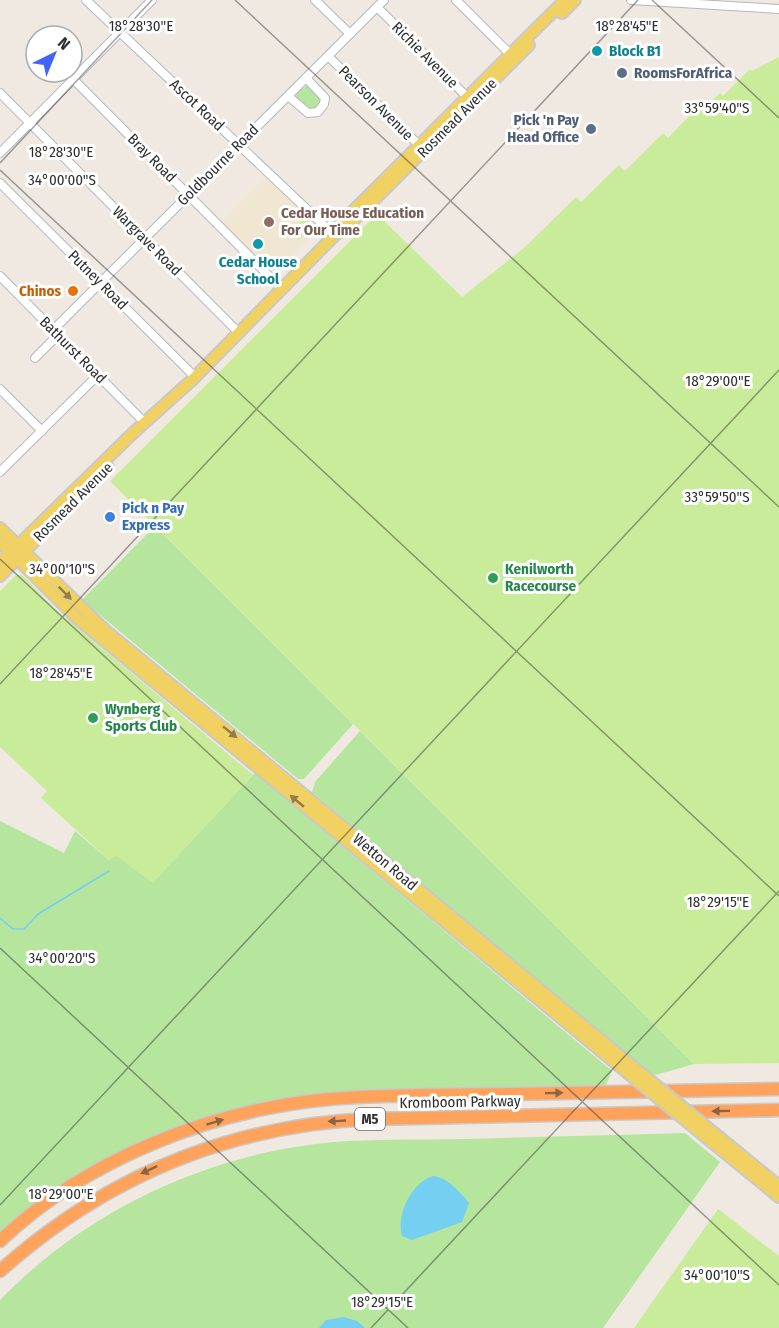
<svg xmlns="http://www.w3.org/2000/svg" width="779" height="1328" viewBox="0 0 779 1328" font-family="'Fira Sans Condensed',sans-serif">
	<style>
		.education { fill: #f0e6d1 }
		.green { fill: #b6e59e }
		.pitch { fill: #c9ec9a }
		.water { fill: #75cff0 }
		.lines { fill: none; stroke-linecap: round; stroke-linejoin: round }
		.stream { stroke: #75cff0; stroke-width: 1.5 }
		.minor-casing { stroke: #b4b7c1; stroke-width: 10 }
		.major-casing { stroke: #c9c9c9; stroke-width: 14 }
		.highway-casing { stroke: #c9c9c9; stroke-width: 15 }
		.minor { stroke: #fff; stroke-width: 8 }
		.major { stroke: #f2d163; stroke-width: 10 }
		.highway { stroke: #ffa35c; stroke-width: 12 }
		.major-bridge-casing { stroke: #c9c9c9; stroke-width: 14; stroke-linecap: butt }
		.major-bridge { stroke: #f2d163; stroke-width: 10 }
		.oneway { fill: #908048 }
		.oneway2 { fill: #8c6343 }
		.ticks { fill: none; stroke: #2e2e2e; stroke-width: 1.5; stroke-opacity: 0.45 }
		.culture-dot { fill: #0f9aa8; stroke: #fff; stroke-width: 2 }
		.service-dot { fill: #5c6f8a; stroke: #fff; stroke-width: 2 }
		.education-dot { fill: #8d6e63; stroke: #fff; stroke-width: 2 }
		.food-dot { fill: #e8710a; stroke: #fff; stroke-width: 2 }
		.shop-dot { fill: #3f7fe0; stroke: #fff; stroke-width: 2 }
		.leisure-dot { fill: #2e9e5b; stroke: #fff; stroke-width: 2 }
		.labels { text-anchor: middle; stroke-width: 6; stroke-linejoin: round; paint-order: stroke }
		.shield { fill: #fff; stroke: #6d6d6d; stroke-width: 1.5 }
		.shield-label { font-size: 14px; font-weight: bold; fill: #2e2e2e }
		.culture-label { font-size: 15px; font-weight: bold; fill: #0d838f; stroke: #fff; text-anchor: start }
		.street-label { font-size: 15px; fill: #2e2e2e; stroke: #fff }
		.service-label { font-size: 15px; font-weight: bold; fill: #4e5e75; stroke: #fff; text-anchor: start }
		.education-label { font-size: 15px; font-weight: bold; fill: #785e54; stroke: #fff; text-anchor: start }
		.food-label { font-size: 15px; font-weight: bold; fill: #c56008; stroke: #fff; text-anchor: end }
		.shop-label { font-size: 15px; font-weight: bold; fill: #366cbe; stroke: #fff; text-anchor: start }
		.leisure-label { font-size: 15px; font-weight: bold; fill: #27864d; stroke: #fff; text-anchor: start }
		.ticks-label { font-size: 15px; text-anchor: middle; fill: #2e2e2e; stroke: #fff; stroke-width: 6; stroke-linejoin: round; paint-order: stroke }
	</style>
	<rect width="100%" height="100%" fill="#efe9e1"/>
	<path class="education" d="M266,177L316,224V231L278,270H270L222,221Z"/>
	<g class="green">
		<path d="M308,85L321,98L320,104L314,110H309L296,97L297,92Z"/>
		<path d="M158,529L353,724L304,779H298L82,600L147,534Z"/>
		<path d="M360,731L694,1064L652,1076L312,792L315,782Z"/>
		<path d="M255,773L612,1071L606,1085L264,1103L205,1118L150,1139L28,1210L0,1232V821L64,853L75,831L109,860L144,823L179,854Z"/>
		<path d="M685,1133L720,1162L603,1328H0V1300C87,1210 209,1153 334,1142C376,1139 419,1140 462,1139C536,1137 610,1135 685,1133Z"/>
	</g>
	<g class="pitch">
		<path d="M779,57V1063L694,1064L110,481L377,214L462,297L524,248L576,197L581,202L619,165L625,171L663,133L668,138L701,104L705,107L720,93L723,96L750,69L752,71Z"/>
		<path d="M305,218L313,226L298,240L290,232Z"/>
		<path d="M16,575H22L53,607L253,775L153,883L116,856L109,860L41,798L47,791L0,747V591Z"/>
		<path d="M718,1209L779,1256V1328H634Z"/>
	</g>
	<g class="water">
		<path d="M433,1176C448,1178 460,1192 469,1203L462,1222L412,1240L402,1236C396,1215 411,1183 433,1176Z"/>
		<path d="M344,1317L357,1321L365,1328H319L326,1320Z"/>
	</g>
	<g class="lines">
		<path class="stream" d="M0,918L13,929H24L38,914L109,871"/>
		<defs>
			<g id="minor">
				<path d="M86,0L334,235"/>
				<path d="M315,0L350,34"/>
				<path d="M456,0L510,54"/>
				<path d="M631,0L779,9"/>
				<path d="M377,7L469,99"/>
				<path d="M328,56L421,147"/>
				<path d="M73,79L281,288"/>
				<path d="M0,93L238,332"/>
				<path d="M288,96L308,113L318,112L324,104L325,98L306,78"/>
				<path d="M0,153L152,0"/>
				<path d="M0,183L195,377"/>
				<path d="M0,276L145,423"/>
				<path d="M53,330L384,0"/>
				<path d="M35,358L58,335"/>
				<path d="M0,389L42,431"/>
				<path d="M0,472L98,375"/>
			</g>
			<g id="major">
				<path d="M562,13L575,0"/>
				<path d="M337,233L344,230L529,45"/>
				<path d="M0,528L106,631L625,1060"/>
				<path d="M0,542L77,618L618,1065"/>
				<path d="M0,563L133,433L192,380L337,233L340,224L565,0"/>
				<path d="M0,576L108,467"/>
				<path d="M719,1137L779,1186"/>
				<path d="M713,1143L779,1197"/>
			</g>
			<g id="highway">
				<path d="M0,1241C86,1159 212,1110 329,1099C389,1094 450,1095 511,1094C600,1093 690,1090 779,1089"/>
				<path d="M0,1271C105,1177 230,1125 371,1119L779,1110"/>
			</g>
		</defs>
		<use href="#minor" class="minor-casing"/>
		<use href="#major" class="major-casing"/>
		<use href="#highway" class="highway-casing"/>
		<use href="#minor" class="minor"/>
		<use href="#major" class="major"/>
		<use href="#highway" class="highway"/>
		<defs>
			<g id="major-bridge">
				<path d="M625,1060L719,1137"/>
				<path d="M618,1065L713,1143"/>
			</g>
		</defs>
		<use href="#major-bridge" class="major-bridge-casing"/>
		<use href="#major-bridge" class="major-bridge"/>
	</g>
	<defs><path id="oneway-solid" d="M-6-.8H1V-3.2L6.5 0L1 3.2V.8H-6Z" transform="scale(1.5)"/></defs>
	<g class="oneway">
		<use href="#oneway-solid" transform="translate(65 593) rotate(45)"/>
		<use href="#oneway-solid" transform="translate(230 732) rotate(39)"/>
		<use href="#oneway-solid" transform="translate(297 801) rotate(-140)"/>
	</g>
	<g class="oneway2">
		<use href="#oneway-solid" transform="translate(554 1093) rotate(-1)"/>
		<use href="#oneway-solid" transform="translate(721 1111) rotate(179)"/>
		<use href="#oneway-solid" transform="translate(337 1121) rotate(177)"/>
		<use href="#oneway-solid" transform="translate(215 1122) rotate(-17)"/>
		<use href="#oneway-solid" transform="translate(149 1170) rotate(155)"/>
	</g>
	<path class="ticks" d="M235,0L779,507M652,0L779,118M0,163L152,0M0,170L779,896M0,559L779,1285M0,684L638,0M0,948L408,1328M0,1205L779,370M371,1328L779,891"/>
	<g class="culture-dot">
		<circle cx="597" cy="51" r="6"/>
		<circle cx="258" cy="244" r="6"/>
	</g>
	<g class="service-dot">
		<circle cx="622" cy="73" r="6"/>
		<circle cx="591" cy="129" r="6"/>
	</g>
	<circle class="education-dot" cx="269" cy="222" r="6"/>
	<circle class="food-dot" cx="73" cy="291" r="6"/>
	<circle class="shop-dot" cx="110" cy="517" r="6"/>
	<g class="leisure-dot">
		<circle cx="493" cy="578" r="6"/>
		<circle cx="93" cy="718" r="6"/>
	</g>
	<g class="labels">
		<rect class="shield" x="355" y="1108" width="30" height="22" rx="4.5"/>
		<g class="shield-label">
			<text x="370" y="1124">M5</text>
		</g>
		<g class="culture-label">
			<text x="609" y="56">Block B1</text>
			<text x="258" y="267" text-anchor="middle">Cedar House<tspan x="258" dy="17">School</tspan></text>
		</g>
		<g class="street-label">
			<text transform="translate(425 55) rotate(45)" y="5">Richie Avenue</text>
			<text transform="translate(376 103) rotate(45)" y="5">Pearson Avenue</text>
			<text transform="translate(197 105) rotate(43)" y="5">Ascot Road</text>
			<text transform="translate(457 118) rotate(-45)" y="5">Rosmead Avenue</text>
			<text transform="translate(152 158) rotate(45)" y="5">Bray Road</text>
			<text transform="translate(218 165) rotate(-45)" y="5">Goldbourne Road</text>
			<text transform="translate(147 241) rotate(45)" y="5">Wargrave Road</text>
			<text transform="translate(98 280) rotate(45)" y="5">Putney Road</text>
			<text transform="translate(73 350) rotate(45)" y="5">Bathurst Road</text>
			<text transform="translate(73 502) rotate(-45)" y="5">Rosmead Avenue</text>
			<text transform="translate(385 862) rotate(40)" y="5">Wetton Road</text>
			<text transform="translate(460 1102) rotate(-1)" y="5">Kromboom Parkway</text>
		</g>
		<g class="service-label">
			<text x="634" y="78">RoomsForAfrica</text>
			<text x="579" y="125" text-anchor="end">Pick 'n Pay<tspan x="579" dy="17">Head Office</tspan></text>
		</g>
		<g class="education-label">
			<text x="281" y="218">Cedar House Education<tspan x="281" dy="17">For Our Time</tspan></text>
		</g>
		<g class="food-label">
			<text x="61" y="296">Chinos</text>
		</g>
		<g class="shop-label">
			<text x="122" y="513">Pick n Pay<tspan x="122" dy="17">Express</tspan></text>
		</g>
		<g class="leisure-label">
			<text x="505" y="574">Kenilworth<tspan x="505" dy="17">Racecourse</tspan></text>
			<text x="105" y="714">Wynberg<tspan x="105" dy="17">Sports Club</tspan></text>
		</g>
	</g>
	<g class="ticks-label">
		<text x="141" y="31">18°28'30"E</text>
		<text x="627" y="31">18°28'45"E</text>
		<text x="717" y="113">33°59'40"S</text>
		<text x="61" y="157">18°28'30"E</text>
		<text x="62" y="185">34°00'00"S</text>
		<text x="718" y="386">18°29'00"E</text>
		<text x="717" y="502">33°59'50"S</text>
		<text x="62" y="574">34°00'10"S</text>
		<text x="61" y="678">18°28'45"E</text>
		<text x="718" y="907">18°29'15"E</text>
		<text x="62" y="963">34°00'20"S</text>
		<text x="61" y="1199">18°29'00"E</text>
		<text x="717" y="1280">34°00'10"S</text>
		<text x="382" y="1307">18°29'15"E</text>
	</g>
	<g transform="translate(54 54) rotate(43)"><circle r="28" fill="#ffffff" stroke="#ababab" stroke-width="1.5"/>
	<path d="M0-4.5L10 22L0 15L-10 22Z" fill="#4264fb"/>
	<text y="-9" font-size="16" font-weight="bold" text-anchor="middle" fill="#2e2e2e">N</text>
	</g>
</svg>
